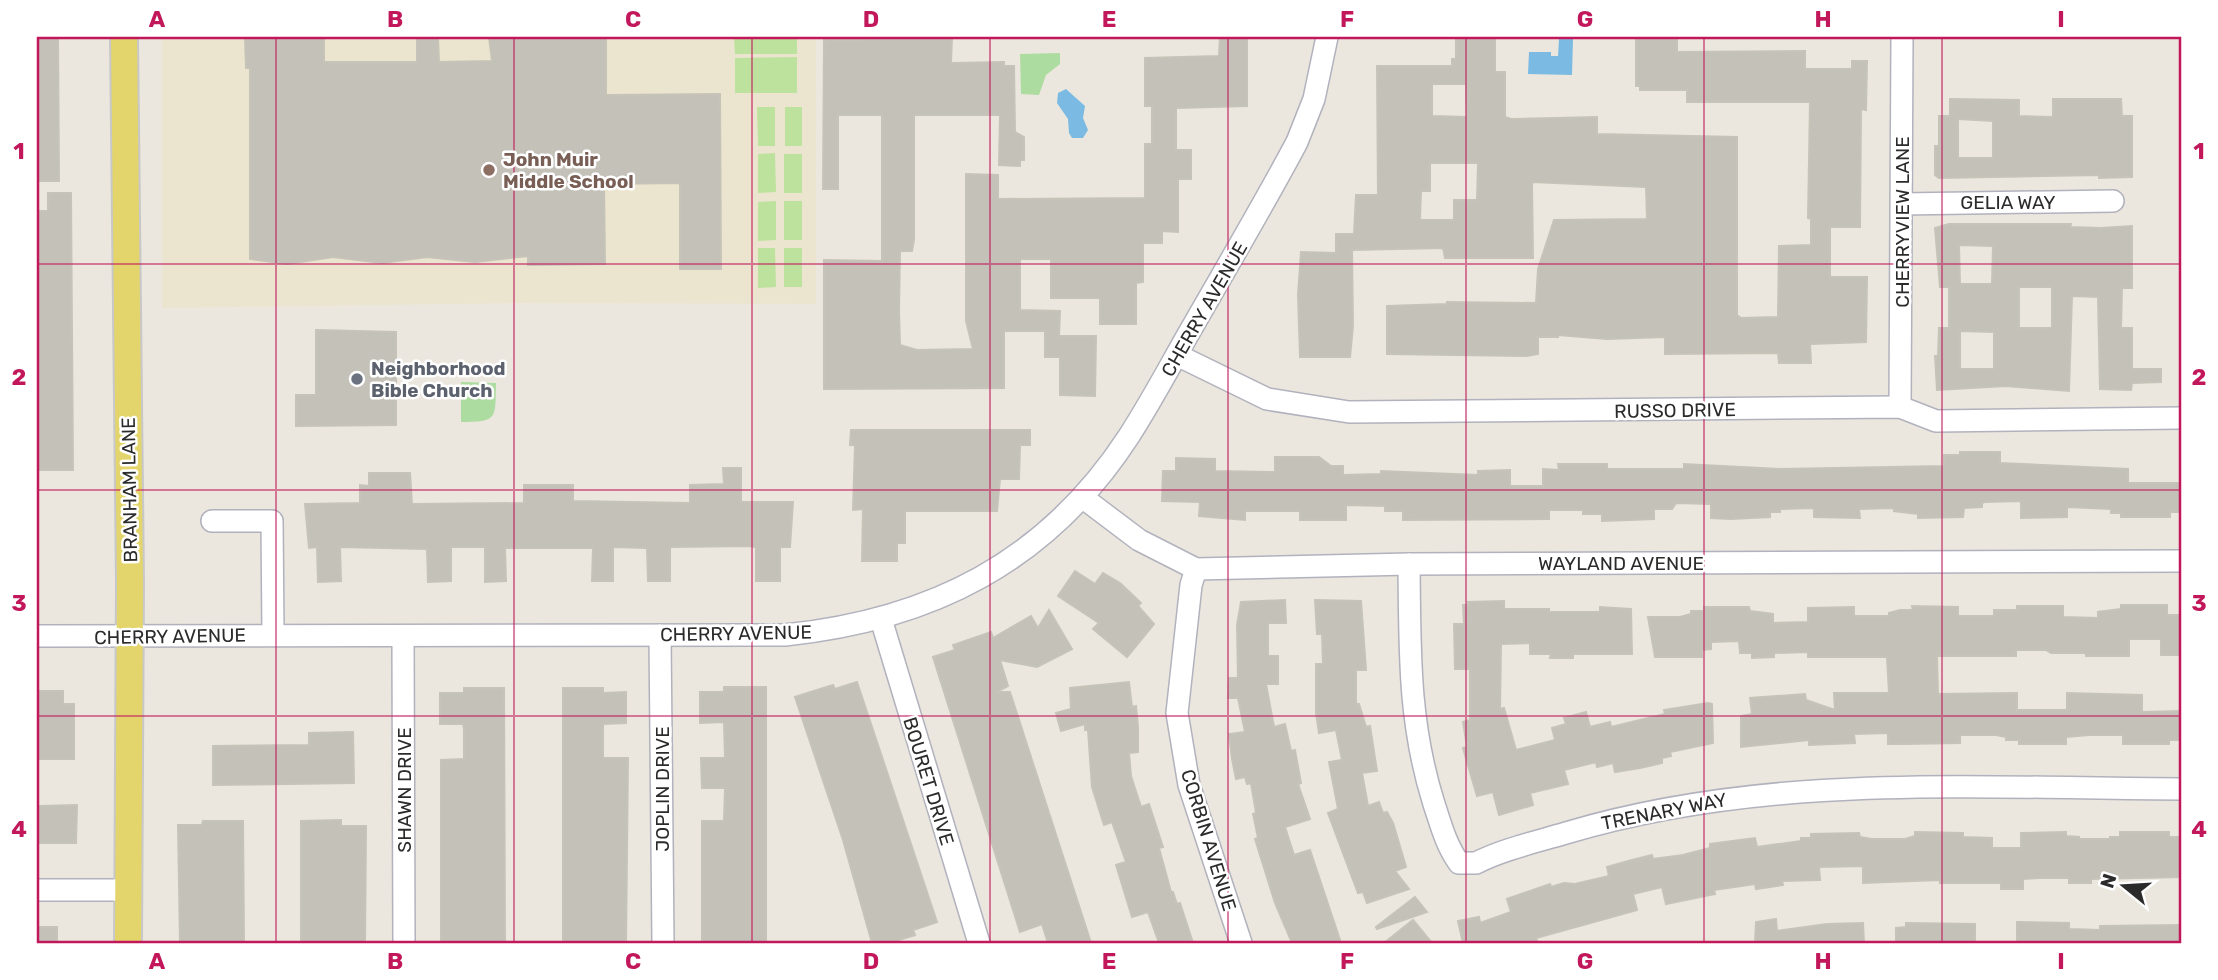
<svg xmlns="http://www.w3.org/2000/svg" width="2218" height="980" viewBox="0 0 2218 980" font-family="Rubik,sans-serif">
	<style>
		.education { fill: #ebe5cf }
		.green { fill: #addca0 }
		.pitch { fill: #bde29d }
		.water { fill: #7bbbe3 }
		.building { fill: #c4c1b9; stroke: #c6c3b8; stroke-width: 2; fill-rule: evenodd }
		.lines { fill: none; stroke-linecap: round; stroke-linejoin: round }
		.minor-casing { stroke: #b1b2bd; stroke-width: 24 }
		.major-casing { stroke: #c8c8c8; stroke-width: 30 }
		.minor { stroke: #fff; stroke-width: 21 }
		.major { stroke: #e3d56b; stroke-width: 26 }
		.grid { fill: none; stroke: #c2185b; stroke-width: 2; stroke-opacity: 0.55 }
		.education-dot { fill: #8d6e63; stroke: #fff; stroke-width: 2.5 }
		.worship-dot { fill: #6b7280; stroke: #fff; stroke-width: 2.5 }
		.labels { text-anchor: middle; stroke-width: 5; stroke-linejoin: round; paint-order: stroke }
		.education-label { font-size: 19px; font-weight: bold; fill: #785e54; stroke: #fff; text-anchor: start }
		.street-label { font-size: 19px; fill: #2b2b2b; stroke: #fff }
		.worship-label { font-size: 19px; font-weight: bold; fill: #5b616d; stroke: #fff; text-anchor: start }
		.neatline { fill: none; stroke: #c2185b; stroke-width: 2.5 }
		.grid-label { font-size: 23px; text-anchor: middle; font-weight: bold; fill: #c2185b }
	</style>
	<rect width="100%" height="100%" fill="#ebe7de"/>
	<path class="education" d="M162,37H816V304L522,303L162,308Z"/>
	<g class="green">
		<path d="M1060,53V64L1046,75L1039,95L1021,94L1020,54Z"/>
		<path d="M461,382L496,383C495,418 499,422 461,422Z"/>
	</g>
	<g class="pitch">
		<path d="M734,37H797V54H735Z"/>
		<path d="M797,57V93H735V58Z"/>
		<path d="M757,107H775V146H758Z"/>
		<rect x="785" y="107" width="17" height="39"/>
		<path d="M775,153L776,192L758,193V154Z"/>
		<rect x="784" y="154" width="18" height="39"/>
		<path d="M776,201V240L758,241V202Z"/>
		<rect x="784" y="201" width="18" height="39"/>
		<path d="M758,248H775L776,287L758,288Z"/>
		<rect x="784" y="248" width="18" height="39"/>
	</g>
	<g class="water">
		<path d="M1559,39H1573L1572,75L1528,74L1529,52H1551V56H1558Z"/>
		<path d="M1066,89L1085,106L1083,118L1088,130L1083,138H1072L1069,133L1068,119L1057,103L1058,93Z"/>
	</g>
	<g class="building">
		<path d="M37,37H58L59,181H37Z"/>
		<path d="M245,37H324V62H417V37H438L439,62L492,61L489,37H606V95L720,94L721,269H680V183L604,184L605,264L528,265V256L475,262L427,257L382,263L333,257L287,264L250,259V68H246Z"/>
		<path d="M864,37H952L951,63L1004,62V66H1014L1015,132L1024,137V160H1020V166L999,165L1000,115H914V240L912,251H900L899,310L900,345L917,350L973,349L966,321V174L998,175V199L1145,198V144H1152V106H1145V58L1219,56L1220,37H1247V106L1176,108V150H1191V179H1178V232L1162,231V243H1143V282L1136,283V324H1100V298H1051V259H1020V310L1060,311L1059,336H1096L1095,396L1060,395V357H1045V331H1004V388L824,389V260L882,261V115H838V189H823L824,40H864Z"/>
		<path d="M1456,37H1495V72H1505V117L1511,119L1597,117V134L1737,137V315L1741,318L1778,317L1779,246L1811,245V219L1808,218L1810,102H1687V90H1640V86H1636V37H1677V52L1805,51V69H1852V61H1867L1866,110L1861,109L1860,227H1830V277H1867L1866,342L1810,344L1811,363H1779L1778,353L1665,354V337L1607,339L1558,335V337H1538V354L1527,356L1387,354V306L1447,304V302L1536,303L1538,269L1554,220L1647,219L1646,187L1532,182L1533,258H1445L1443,248L1352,250L1353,326L1350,357H1300L1298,295L1301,252L1336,253V234H1354L1356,195H1378L1377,66H1452V59H1456ZM1432,84H1466L1467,117L1432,116ZM1430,163H1478L1477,200H1454V220H1420L1421,191H1430Z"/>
		<path d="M1950,99L2019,100V116L2053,117V99H2121L2122,116H2132V177L2099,178V175L1939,178L1935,175V146H1939V116H1950ZM1958,119L1993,121V158H1958Z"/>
		<path d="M48,193H71L73,470H37V211H48Z"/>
		<path d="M2071,224L2070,227L2101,228L2132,226V288H2122L2121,328H2132V369H2161V382L2132,383L2131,390L2100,389L2098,297L2072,296L2069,391L2006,386L1937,390L1935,356H1938L1939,328H1949V287H1940L1935,228L1949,224ZM1959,245L1993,246L1992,284H1960ZM2019,287H2052V328H2019ZM1960,331L1994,332V369H1960Z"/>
		<path d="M316,330L396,332V425L296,426V395H316Z"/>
		<path d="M851,430H1030V445H1020L1019,479H1000L997,511H905V543H897V561H862L863,509L853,510L855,445H850Z"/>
		<path d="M1960,452H2000V463L2128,469V483H2181V512H2170V517H2121V513H2111V509L2067,507V517L2021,518V501L1985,502L1982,503V507L1964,508L1963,517L1918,518V514L1894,511V508L1859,509L1860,518L1814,517V508L1780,509V512H1770V517L1731,519L1711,518V504L1676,503L1672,509H1654V519L1630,520L1602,521V514H1583V510H1549V519L1403,520V511H1385V506L1346,505V520H1300V511H1245V520L1199,516L1200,502L1162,501L1163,471H1176V458L1215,459V471L1275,472V457H1319L1331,466H1343V475L1381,474V471L1478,475V471L1510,470V486H1543V469L1559,470L1558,464H1607V469H1684V464L1781,469L1944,466V455H1960Z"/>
		<path d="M723,468H741V502H793L790,547H780V581H756V547L747,546L670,547V581H648L647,548L613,547V581H592L593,548H505L506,581L485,582V547H451V581L428,582L427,549L340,547L341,581L318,582L317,547L309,548L305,504L360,503V485L369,486V473H410L412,504L524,503V485H573V501L690,503V485L724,484Z"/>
		<path d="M1075,571L1095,584L1103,573L1120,583L1141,603L1138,606L1154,624L1127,657L1093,629L1099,623L1058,596Z"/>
		<path d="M1285,600L1286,623H1268V656H1278V684H1266L1274,727L1285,724L1291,751L1295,750L1301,783L1298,784L1310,819L1285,827L1294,855L1310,850L1341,943H1292L1275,903L1255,839L1258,838L1253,814L1256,813L1251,783L1247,784L1245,777L1236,779L1232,759L1229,734L1245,732L1238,698H1228L1229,678H1238L1237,625L1241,602Z"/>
		<path d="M1315,600L1361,601L1366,670H1356V704H1359L1366,727L1370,726L1377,771L1362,773L1368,806L1379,802L1383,813L1387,812L1393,823L1406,867L1395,871L1409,889L1367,903L1363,892L1358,893L1328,813L1338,809L1329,762L1342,760L1336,730L1319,733L1316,713V664H1323L1322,634H1317Z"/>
		<path d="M1504,601V609H1549V612H1600V607L1631,609L1632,654H1573V658H1550L1551,654H1530V643L1501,644L1500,709L1504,708L1516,750L1555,740L1552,728L1566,724L1564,718L1586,712L1590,727L1610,722L1611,727L1665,714L1664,710L1708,703L1712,704L1713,743L1670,752L1671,756L1662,758V763L1640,768L1615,772L1613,763L1597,767L1596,762L1564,770L1568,784L1530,793L1533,805L1499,815L1493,792L1477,796L1463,748L1467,747L1463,722L1470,720V669H1455L1454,624H1464L1463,605H1468V602Z"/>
		<path d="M2121,605H2167V615H2181V655H2161V639H2129V656H2086V653H2051L2046,650H2016V656H1937L1938,694L2017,693V710H2067V693L2142,695V712L2181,711V740H2169V744H2123V735H2089L2066,737V744H2019V740H2006V737L1996,735H1960V743L1903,744H1888V733L1854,734L1855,743L1809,745V740L1741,747V716L1752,714L1750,698L1805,694L1806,700L1835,710L1834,693H1889L1887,657H1808V652L1774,653V657L1752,658V653H1740L1739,641L1711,642V649L1702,650V657H1655L1648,617H1680L1691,614V611H1704V607H1749L1750,611L1773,614V623L1808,622V608L1854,607V616H1889V613L1900,610H1913L1912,606L1958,607V616H1994V610H2017V606H2063V617L2098,618V612L2121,609Z"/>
		<path d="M1049,610L1072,649L1037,667L1000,660L1008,686L996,692H1010L1091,943H1048L1042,924L1020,932L933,657L955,650L953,645L991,632L993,638L1031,616L1038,628Z"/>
		<path d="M857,682L937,922L913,930L915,935L889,943H872L843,840L795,697L833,685L835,689Z"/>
		<path d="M1129,682L1132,707L1136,706L1138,727V752L1129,753L1131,776L1141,807L1149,804L1163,847L1159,848L1171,892H1173L1177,904L1180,903L1193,943H1159L1148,912L1132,917L1116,865L1126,862L1112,822L1104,825L1092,787L1088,730H1085V724L1061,731L1056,713L1071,709L1070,688Z"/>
		<path d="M724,687H766V943H702V821H724L725,788H702L701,758H725L724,722L700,723V692H724Z"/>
		<path d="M464,688H504L505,943H441V760L464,759V729L463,724H440V693H464Z"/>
		<path d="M563,688H603V693L626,692V723L603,724V758H628L626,943H563Z"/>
		<path d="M37,691H63V704H74V759H37Z"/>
		<path d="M353,732L354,783L213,785V746L309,745V733Z"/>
		<path d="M77,805L76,843H40L39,806Z"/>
		<path d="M341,820V826H366L365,943H301V821Z"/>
		<path d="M203,821H243L244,943H180L178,825H202Z"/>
		<path d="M1915,832L1963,833V837L1992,838V848H2021V833L2066,832V836L2079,837V839H2110V837H2120V832H2169V837H2181V877L2091,879V883H2069V878H2038L2023,879V889H2001V883H1940V880L1863,883V866L1819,867L1820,880L1782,881L1783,885L1756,889L1755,884L1714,890L1715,894L1666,904L1662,887L1633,894L1637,910L1536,938L1538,943H1463L1458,921L1479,917L1480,923L1511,912L1507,899L1550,884L1551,887L1564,883L1575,884L1609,876L1607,867L1632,860L1652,855L1653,859L1683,855L1710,848V844L1755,838L1757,847L1801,841V838H1811V834L1859,833L1860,837L1872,839H1905L1915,836Z"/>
		<path d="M1415,897L1427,912L1377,929L1376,927Z"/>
		<path d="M1776,919L1777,931L1827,924L1863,923L1864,943H1755L1756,922Z"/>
		<path d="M1413,920L1432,943H1384Z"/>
		<path d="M2017,922L2069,923V929L2100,930V926L2181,925V943H2017Z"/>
		<path d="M1906,923L1975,924V943H1896V928L1906,927Z"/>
		<rect x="37" y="927" width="20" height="16"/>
	</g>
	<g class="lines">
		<defs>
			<g id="minor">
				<path d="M1902,204L2113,201"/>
				<path d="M1177,355L1267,399L1349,412L1900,407L1936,421L2181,418"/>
				<path d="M1900,407L1902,37"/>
				<path d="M1082,497L1139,540L1196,569L1409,564L2181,561"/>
				<path d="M212,521H272L273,634"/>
				<path d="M1409,564C1410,650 1408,722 1434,804C1441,825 1446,845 1459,863H1476C1504,849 1536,842 1566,833C1766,773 1975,788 2181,789"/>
				<path d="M1196,569L1191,585L1177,713L1189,785L1241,943"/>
				<path d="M881,619L979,943"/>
				<path d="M660,635L663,943"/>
				<path d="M37,636L785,635C931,620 1047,562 1129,436C1151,402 1170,366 1190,331C1226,268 1263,206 1297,142L1314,99L1327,37"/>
				<path d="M403,636L404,943"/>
				<path d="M37,890H128"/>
			</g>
			<path id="major" d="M124,37L130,583L128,943"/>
		</defs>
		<use href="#minor" class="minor-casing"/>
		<use href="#major" class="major-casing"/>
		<use href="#minor" class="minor"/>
		<use href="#major" class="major"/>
	</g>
	<path class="grid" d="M276,37V943M514,37V943M752,37V943M990,37V943M1228,37V943M1466,37V943M1704,37V943M1942,37V943M37,264H2181M37,490H2181M37,716H2181"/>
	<circle class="education-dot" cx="489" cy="170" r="7"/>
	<circle class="worship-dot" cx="357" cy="379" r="7"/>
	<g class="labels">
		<g class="education-label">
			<text x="503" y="166">John Muir<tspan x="503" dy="22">Middle School</tspan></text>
		</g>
		<g class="street-label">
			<text x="2008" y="209">GELIA WAY</text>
			<text transform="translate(1902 222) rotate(-90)" y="7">CHERRYVIEW LANE</text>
			<text transform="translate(1204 309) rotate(-60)" y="7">CHERRY AVENUE</text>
			<text transform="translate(1675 410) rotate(-1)" y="7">RUSSO DRIVE</text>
			<text transform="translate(129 490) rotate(-91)" y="7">BRANHAM LANE</text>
			<text x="1621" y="570">WAYLAND AVENUE</text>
			<text transform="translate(736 633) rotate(-1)" y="7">CHERRY AVENUE</text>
			<text transform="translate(170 636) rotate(-1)" y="7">CHERRY AVENUE</text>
			<text transform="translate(929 781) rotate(73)" y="7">BOURET DRIVE</text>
			<text transform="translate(662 789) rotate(-90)" y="7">JOPLIN DRIVE</text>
			<text transform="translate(404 790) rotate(-90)" y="7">SHAWN DRIVE</text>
			<text transform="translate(1664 811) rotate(-11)" y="7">TRENARY WAY</text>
			<text transform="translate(1209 840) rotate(73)" y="7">CORBIN AVENUE</text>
		</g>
		<g class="worship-label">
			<text x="371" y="375">Neighborhood<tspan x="371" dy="22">Bible Church</tspan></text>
		</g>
	</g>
	<rect width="2218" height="980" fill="none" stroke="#ffffff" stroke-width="77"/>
	<g transform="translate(2124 886) rotate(288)" stroke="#ffffff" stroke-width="5" paint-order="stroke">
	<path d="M0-5L12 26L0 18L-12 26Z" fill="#2b2b2b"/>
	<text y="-10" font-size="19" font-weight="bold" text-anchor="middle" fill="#2b2b2b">N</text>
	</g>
	<rect x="38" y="38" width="2142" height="904" class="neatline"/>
	<g class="grid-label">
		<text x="157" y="27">A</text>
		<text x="395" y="27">B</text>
		<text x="633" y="27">C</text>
		<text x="871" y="27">D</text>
		<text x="1109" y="27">E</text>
		<text x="1347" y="27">F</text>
		<text x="1585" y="27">G</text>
		<text x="1823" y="27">H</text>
		<text x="2061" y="27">I</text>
		<text x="19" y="159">1</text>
		<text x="2199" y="159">1</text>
		<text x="19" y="385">2</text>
		<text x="2199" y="385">2</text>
		<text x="19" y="611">3</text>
		<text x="2199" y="611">3</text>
		<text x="19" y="837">4</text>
		<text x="2199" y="837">4</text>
		<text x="157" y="969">A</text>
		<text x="395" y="969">B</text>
		<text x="633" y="969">C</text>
		<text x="871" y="969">D</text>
		<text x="1109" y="969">E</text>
		<text x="1347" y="969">F</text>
		<text x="1585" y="969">G</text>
		<text x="1823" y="969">H</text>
		<text x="2061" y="969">I</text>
	</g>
</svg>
